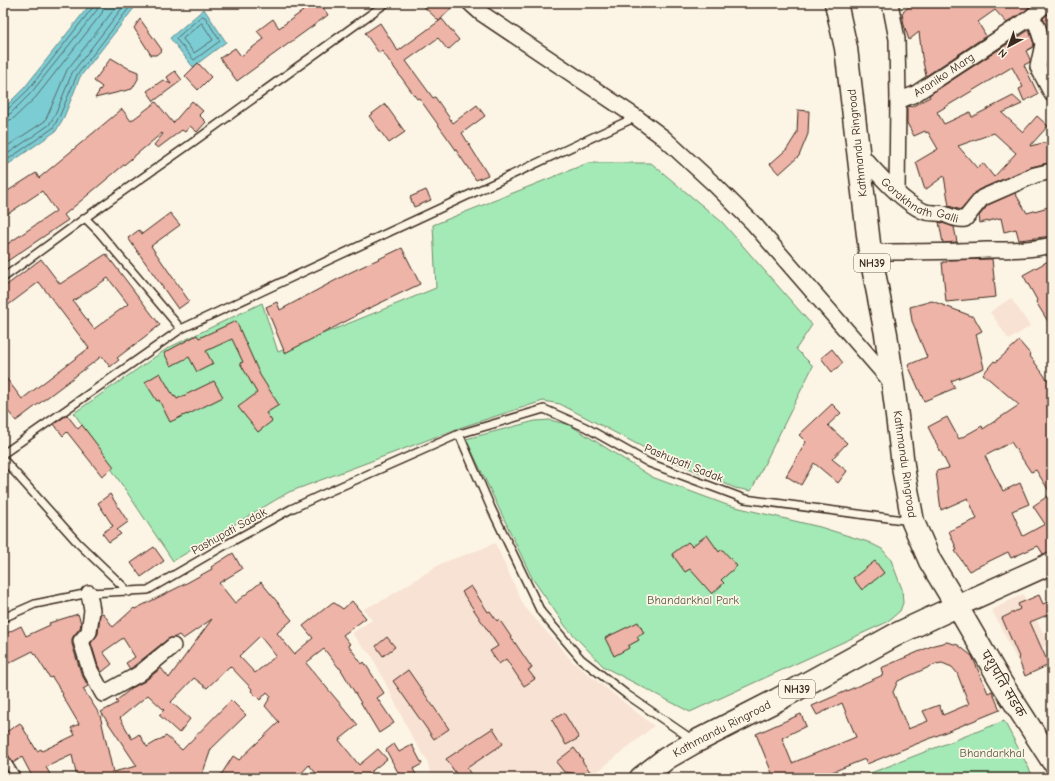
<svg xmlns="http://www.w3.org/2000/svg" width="1055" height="781" viewBox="0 0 1055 781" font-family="'Comic Neue','Playpen Sans Deva',sans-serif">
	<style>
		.built { fill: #f8e2d3 }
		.green { fill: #a4eab6; stroke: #708a6a }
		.water { fill: #7bccd4; stroke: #618b8b }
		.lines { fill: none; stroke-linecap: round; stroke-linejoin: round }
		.shore { stroke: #556b67; stroke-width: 1 }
		.building { fill: #eeb4a8; stroke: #3b2a1e; fill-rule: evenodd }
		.lane-casing { stroke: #3b2a1e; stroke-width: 10 }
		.street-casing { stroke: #3b2a1e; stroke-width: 18 }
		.secondary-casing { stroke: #3b2a1e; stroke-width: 24 }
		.highway-casing { stroke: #3b2a1e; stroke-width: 25 }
		.lane { stroke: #fcf5e5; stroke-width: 7 }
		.street { stroke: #fcf5e5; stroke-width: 15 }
		.secondary { stroke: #fcf5e5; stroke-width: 21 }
		.highway { stroke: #fcf5e5; stroke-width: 22 }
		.labels { text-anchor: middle; stroke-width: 3.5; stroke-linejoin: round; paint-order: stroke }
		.shield { fill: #fcf5e5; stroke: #75675a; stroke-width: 1 }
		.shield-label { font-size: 11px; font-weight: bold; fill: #3b2a1e }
		.street-label { font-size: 12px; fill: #3b2a1e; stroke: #fcf5e5 }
		.park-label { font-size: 12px; fill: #555a44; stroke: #fcf5e5 }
	</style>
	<rect width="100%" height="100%" fill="#fcf5e5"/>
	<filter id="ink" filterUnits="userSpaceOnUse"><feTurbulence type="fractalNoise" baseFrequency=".025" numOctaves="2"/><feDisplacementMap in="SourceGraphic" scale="8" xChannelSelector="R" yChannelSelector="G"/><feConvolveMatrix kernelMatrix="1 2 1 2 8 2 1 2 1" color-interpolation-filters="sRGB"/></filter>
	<g filter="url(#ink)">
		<g class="built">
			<path d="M1011,298L1030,326L1009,340L990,312Z"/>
			<path d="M495,543L524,606L573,662L654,726L590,778H434L430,772L427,760L412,737L372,656L360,644L352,633L372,620L363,609L385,599L442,563L481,549Z"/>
			<path d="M1023,594L1049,644L1017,660L992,610Z"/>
		</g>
		<g class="green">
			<path d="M588,163H651L722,222L812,325L796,349L813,366L751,491L735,488L656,454L560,404L543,401L462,427L289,492L173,561L74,413L168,348L262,303L278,352L436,288L433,225Z"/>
			<path d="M550,420L570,425L652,477L727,505L820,527L868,542L882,549L891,560L902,589L903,603L900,611L893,617L885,623L690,712L604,667L566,627L532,578L466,439L535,421Z"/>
			<path d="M1004,721L1034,778H858Z"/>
		</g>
		<g class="water">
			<path d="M91,3H138L80,77L64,117L56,131L3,168V109L25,87Z"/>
			<path d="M204,9L226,42L193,67L170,38Z"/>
		</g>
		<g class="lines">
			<g class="shore">
				<path d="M202,16L205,17L220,41L194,60L176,39Z"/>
				<path d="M202,23L213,40L194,53L183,39Z"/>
				<path d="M3,111L7,110L28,90L93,7L94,3"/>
				<path d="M3,116L10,114L31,93L97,10L99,3"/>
				<path d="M3,122L13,119L36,97L102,13L105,3"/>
				<path d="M3,149L45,121L50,110L67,70L119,3"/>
				<path d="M3,157L49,125L56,113L72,73L126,3"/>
				<path d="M3,163L53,128L60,115L77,75L133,3"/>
			</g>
		</g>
		<g class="building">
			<path d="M297,3H320L328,15L237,81L220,58L235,48L241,56L264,39L257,31L273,19L279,28L303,11Z"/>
			<path d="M420,3H456L439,21Z"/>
			<path d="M913,3H1033L1025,11L1007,23L995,10L978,22L986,36L926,76L922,57L919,32L909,40L904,25L902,13Z"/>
			<path d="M1050,12L1052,15V37L1050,38L1043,18Z"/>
			<path d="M140,19L162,50L156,55H151L134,28Z"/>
			<path d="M442,19L459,40L448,50L438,38L406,61L433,98L435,97L453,123L477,105L485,116L462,133L488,175L476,180L454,147L419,98L417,99L382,51L379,53L365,33L380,23L398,51Z"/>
			<path d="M1029,30L1034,44L1033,47L1026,51L1030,59V62L1024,65L1038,94L1024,101L1019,89L1023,87L1012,67L937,112L944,124L970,112L972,117L1013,96L1022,104L1002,113L1023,132L1037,116L1048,126L1030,146L1052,141V162L1031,167L978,190L961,210L949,206L944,176L925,190L916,162L938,149L928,132L926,133L925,131L914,136L907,123V107L911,106V107L930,97L929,95ZM994,133L1016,153L994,177L983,163L977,168L958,146Z"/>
			<path d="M111,58L128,68L138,72V79L132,89L95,98L102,87L94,81Z"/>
			<path d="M198,63L211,77L198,90L185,76Z"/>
			<path d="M175,71L182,80L154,101L147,91L163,80L171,84L167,77Z"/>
			<path d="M192,101L203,111L199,115L206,122L197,132L190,126L185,132L182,130L158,148L154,145L163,134L162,133L64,215L68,220L3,264V247L56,211L42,191L3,217V194L36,173L39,178L122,109L131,121L156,102L173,123Z"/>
			<path d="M385,104L405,132L389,143L369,116Z"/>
			<path d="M798,110L809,111L808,134L799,156L779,174L770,164L787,149L797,133Z"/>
			<path d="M426,190L431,200L414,207L410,197Z"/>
			<path d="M1015,193L1027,213L1052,206V236L1019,240L1016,229L1004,232L1001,218L980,223L979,216L988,205Z"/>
			<path d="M170,213L180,225L151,246L189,301L178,309L128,238L139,230L142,234Z"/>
			<path d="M939,222L954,227L957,242L943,243Z"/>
			<path d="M402,248L420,284L355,315L356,316L285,353L266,307L277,302L280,310L351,272Z"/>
			<path d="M106,254L160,325L117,358L119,360L110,367L102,356L16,421L3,405V374L22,399L89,348L39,282L3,309V288L41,259L60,284ZM108,278L128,304L94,329L73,301Z"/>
			<path d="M1052,254V328L1036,302L1037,300L1023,275L1050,260L1046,255Z"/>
			<path d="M992,259L996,297L946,302L942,262H947V260Z"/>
			<path d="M932,301L974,317L982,331L976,334L984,368L951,381L955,388L924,401L908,365L927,357L912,321L910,307Z"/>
			<path d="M236,321L260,375L279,405L266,413L272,421L258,432L238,407L257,393L240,363L243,362L232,339L206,351L213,364L197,372L189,357L171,366L164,353L197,335L199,338Z"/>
			<path d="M1019,341L1031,355L1030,356L1052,386V402L1047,406L1052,412V551L1043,554L1038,546L1011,558L1008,552L969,571L955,551L957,550L949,531L977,519L968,498L941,510L936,471L949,468L928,427L947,417L959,439L982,426L983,429L1019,405L983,374L994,361L996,362ZM1011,442L1031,472L1036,470L1051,494L1033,506L1045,524L1023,536L1012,511L1029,504L1020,483L1003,491L985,456Z"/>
			<path d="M832,349L843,363L832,372L821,358Z"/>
			<path d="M160,373L174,397L175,396L177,399L214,381L223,397L187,415V414L170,422L159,400L157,401L145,382Z"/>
			<path d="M832,404L841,413L828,425L847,443L832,459L847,471L838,483L814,463L801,485L786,476L806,442L799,435Z"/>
			<path d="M67,415L78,429L82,425L114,467L102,476L67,432L63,436L54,424Z"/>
			<path d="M110,494L128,522L117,530L121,534L109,542L102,533L113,526L98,503Z"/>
			<path d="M707,535L719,552L722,549L737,566L721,580L724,583L712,594L690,569L685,572L672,554L688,542L692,546Z"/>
			<path d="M154,547L164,561L141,577L131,563Z"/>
			<path d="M233,553L242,569L219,583L235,603L261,582L292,620L277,633L294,654L313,638L303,626L333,602L343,609L352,601L366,618L343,635L350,644L348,645L362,664L364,662L384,693L377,698L394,723L379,733L340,668H339L324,649L306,663L358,725L339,740L359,765L378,749L387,759L363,778H320L309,765L297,778H219L233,756L239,760L279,722L265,706L271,696L267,692L260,700L251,691L252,689L230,666L207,688L194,678L171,702L190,719L179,733L159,715L164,710L148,695L120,718L132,739L139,734L147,747L166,736L182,750L231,700L246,715L211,749L201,778H153L154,775L134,778H77L72,755L46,767L52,778H33L22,757L13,763L7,753L3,751V734L20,723L37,751L41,749L42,751L75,735L71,728L79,724L62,695L63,694L52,677L50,678L33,651L3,666V635L21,626L26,636L50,625L49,623L78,614L81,623L80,628L74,635L72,639V644L81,673L88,686L83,689L100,715L113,772L137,766L101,712L118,703L116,701L132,688L145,681L161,668L169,678L212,619L183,639L179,635L175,637L168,639L130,669L126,663L135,657L123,638L103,652L112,664L102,672L98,666L91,643L98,634L100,614L103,613L113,627L134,608L135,609L183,585L212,569L211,567ZM260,636L276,656L255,673L239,656Z"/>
			<path d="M875,561L884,573L862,590L853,578Z"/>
			<path d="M471,586L488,612L490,611L497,621L499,619L532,668L528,670L535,679L524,686L506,659L499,664L490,651L498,646L462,592Z"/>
			<path d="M1039,595L1043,604L1052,600V613L1030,622L1049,665L1025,676L1018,658L1019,657L1002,618L1020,609L1018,604Z"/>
			<path d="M638,622L644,633L637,637L639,640L628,646L629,648L614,656L605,638Z"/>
			<path d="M387,637L395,647L383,656L376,646Z"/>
			<path d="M947,642L958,645L972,656L988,693L992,691L1000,710L867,764L865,759L817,778H774L756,734L801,714L806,726L782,738L792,763L856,737L842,703L817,715L812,706L883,675L881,668L934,645ZM942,663L952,667L957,673L969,704L943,715L939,705L923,711L928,721L908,729L893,692L898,681L936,664Z"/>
			<path d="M408,670L449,729L434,739L393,681Z"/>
			<path d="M564,713L579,738L566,745L552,720Z"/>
			<path d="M493,728L503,744L467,768L473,778H459L446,759Z"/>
			<path d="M394,744L399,752L412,745L422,764L413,769L418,778H401L386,750Z"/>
			<path d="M574,748L583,760L582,761L595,778H576L573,773L564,772L556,762Z"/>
		</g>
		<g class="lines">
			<defs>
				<g id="lane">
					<path d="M85,218L99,232L181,329"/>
					<path d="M3,278L85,218L196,140L386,3"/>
					<path d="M459,434L491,508L541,612L581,659L626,694L693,740"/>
					<path d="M3,454L181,329L636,117"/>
					<path d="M3,459L78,543L129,592"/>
					<path d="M3,618L35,604L89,593L148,590L229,543L291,509L319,496L459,434L544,409L585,427L649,463L745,499L911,521"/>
					<path d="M3,756L17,778"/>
				</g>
				<g id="street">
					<path d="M470,3L481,13L636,117L664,138L715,185L754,224L893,384"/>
					<path d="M890,3L897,39L898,101L897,193"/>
					<path d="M1030,18L1037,25L1043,44L1038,67L1052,94"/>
					<path id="s1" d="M898,101L915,94L1030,18L1047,3"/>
					<path id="s2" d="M858,152C875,170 900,201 923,211C929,214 937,212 944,214C952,217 957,220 965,219L982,198L1035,175L1052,171"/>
					<path d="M870,252C909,252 948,252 987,250C1009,250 1031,250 1052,245"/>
					<path d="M89,593L92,610L89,632L81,641L90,670L103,694L139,674L173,646"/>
				</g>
				<path id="secondary" d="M1052,563L957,606L1001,682L1052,761"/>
				<g id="highway">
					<path id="s3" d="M641,778L667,758L695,742L777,700L897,634L957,606L930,561L913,522L904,473L893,384L886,334L870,252L846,48L836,3"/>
				</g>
			</defs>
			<use href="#lane" class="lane-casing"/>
			<use href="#street" class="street-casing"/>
			<use href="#secondary" class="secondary-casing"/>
			<use href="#highway" class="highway-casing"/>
			<use href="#lane" class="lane"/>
			<use href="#street" class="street"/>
			<use href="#secondary" class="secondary"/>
			<use href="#highway" class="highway"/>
		</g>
	</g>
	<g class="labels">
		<g class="shield">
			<rect x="854" y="254" width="36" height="18" rx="3"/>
			<rect x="779" y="680" width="36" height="18" rx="3"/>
		</g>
		<g class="shield-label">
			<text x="872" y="267">NH39</text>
			<text x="797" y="693">NH39</text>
		</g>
		<g class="street-label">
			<text dy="4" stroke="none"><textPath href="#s1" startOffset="53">Araniko Marg</textPath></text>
			<text transform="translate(857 143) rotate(-96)" y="4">Kathmandu Ringroad</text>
			<text dy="4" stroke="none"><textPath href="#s2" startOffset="81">Gorakhnath Galli</textPath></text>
			<text transform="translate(684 463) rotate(22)" y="4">Pashupati Sadak</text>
			<text transform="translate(905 464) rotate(82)" y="4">Kathmandu Ringroad</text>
			<text transform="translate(229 531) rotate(-29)" y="4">Pashupati Sadak</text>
			<text transform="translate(1003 684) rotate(59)" y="4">पशुपति सडक</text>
			<text dy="4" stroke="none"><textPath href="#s3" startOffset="95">Kathmandu Ringroad</textPath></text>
		</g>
		<g class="park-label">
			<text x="693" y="604">Bhandarkhal Park</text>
			<text x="992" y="757">Bhandarkhal</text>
		</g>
	</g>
	<rect width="1055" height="781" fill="none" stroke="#fcf5e5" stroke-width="16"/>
	<rect x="8" y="8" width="1039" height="765" fill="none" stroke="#3b2a1e" stroke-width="1.5" filter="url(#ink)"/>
	<g transform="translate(1009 46) rotate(221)" stroke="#fcf5e5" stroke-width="3" paint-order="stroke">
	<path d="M0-3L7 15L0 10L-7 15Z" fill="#3b2a1e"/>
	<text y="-6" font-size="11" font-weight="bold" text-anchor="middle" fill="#3b2a1e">N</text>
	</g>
</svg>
